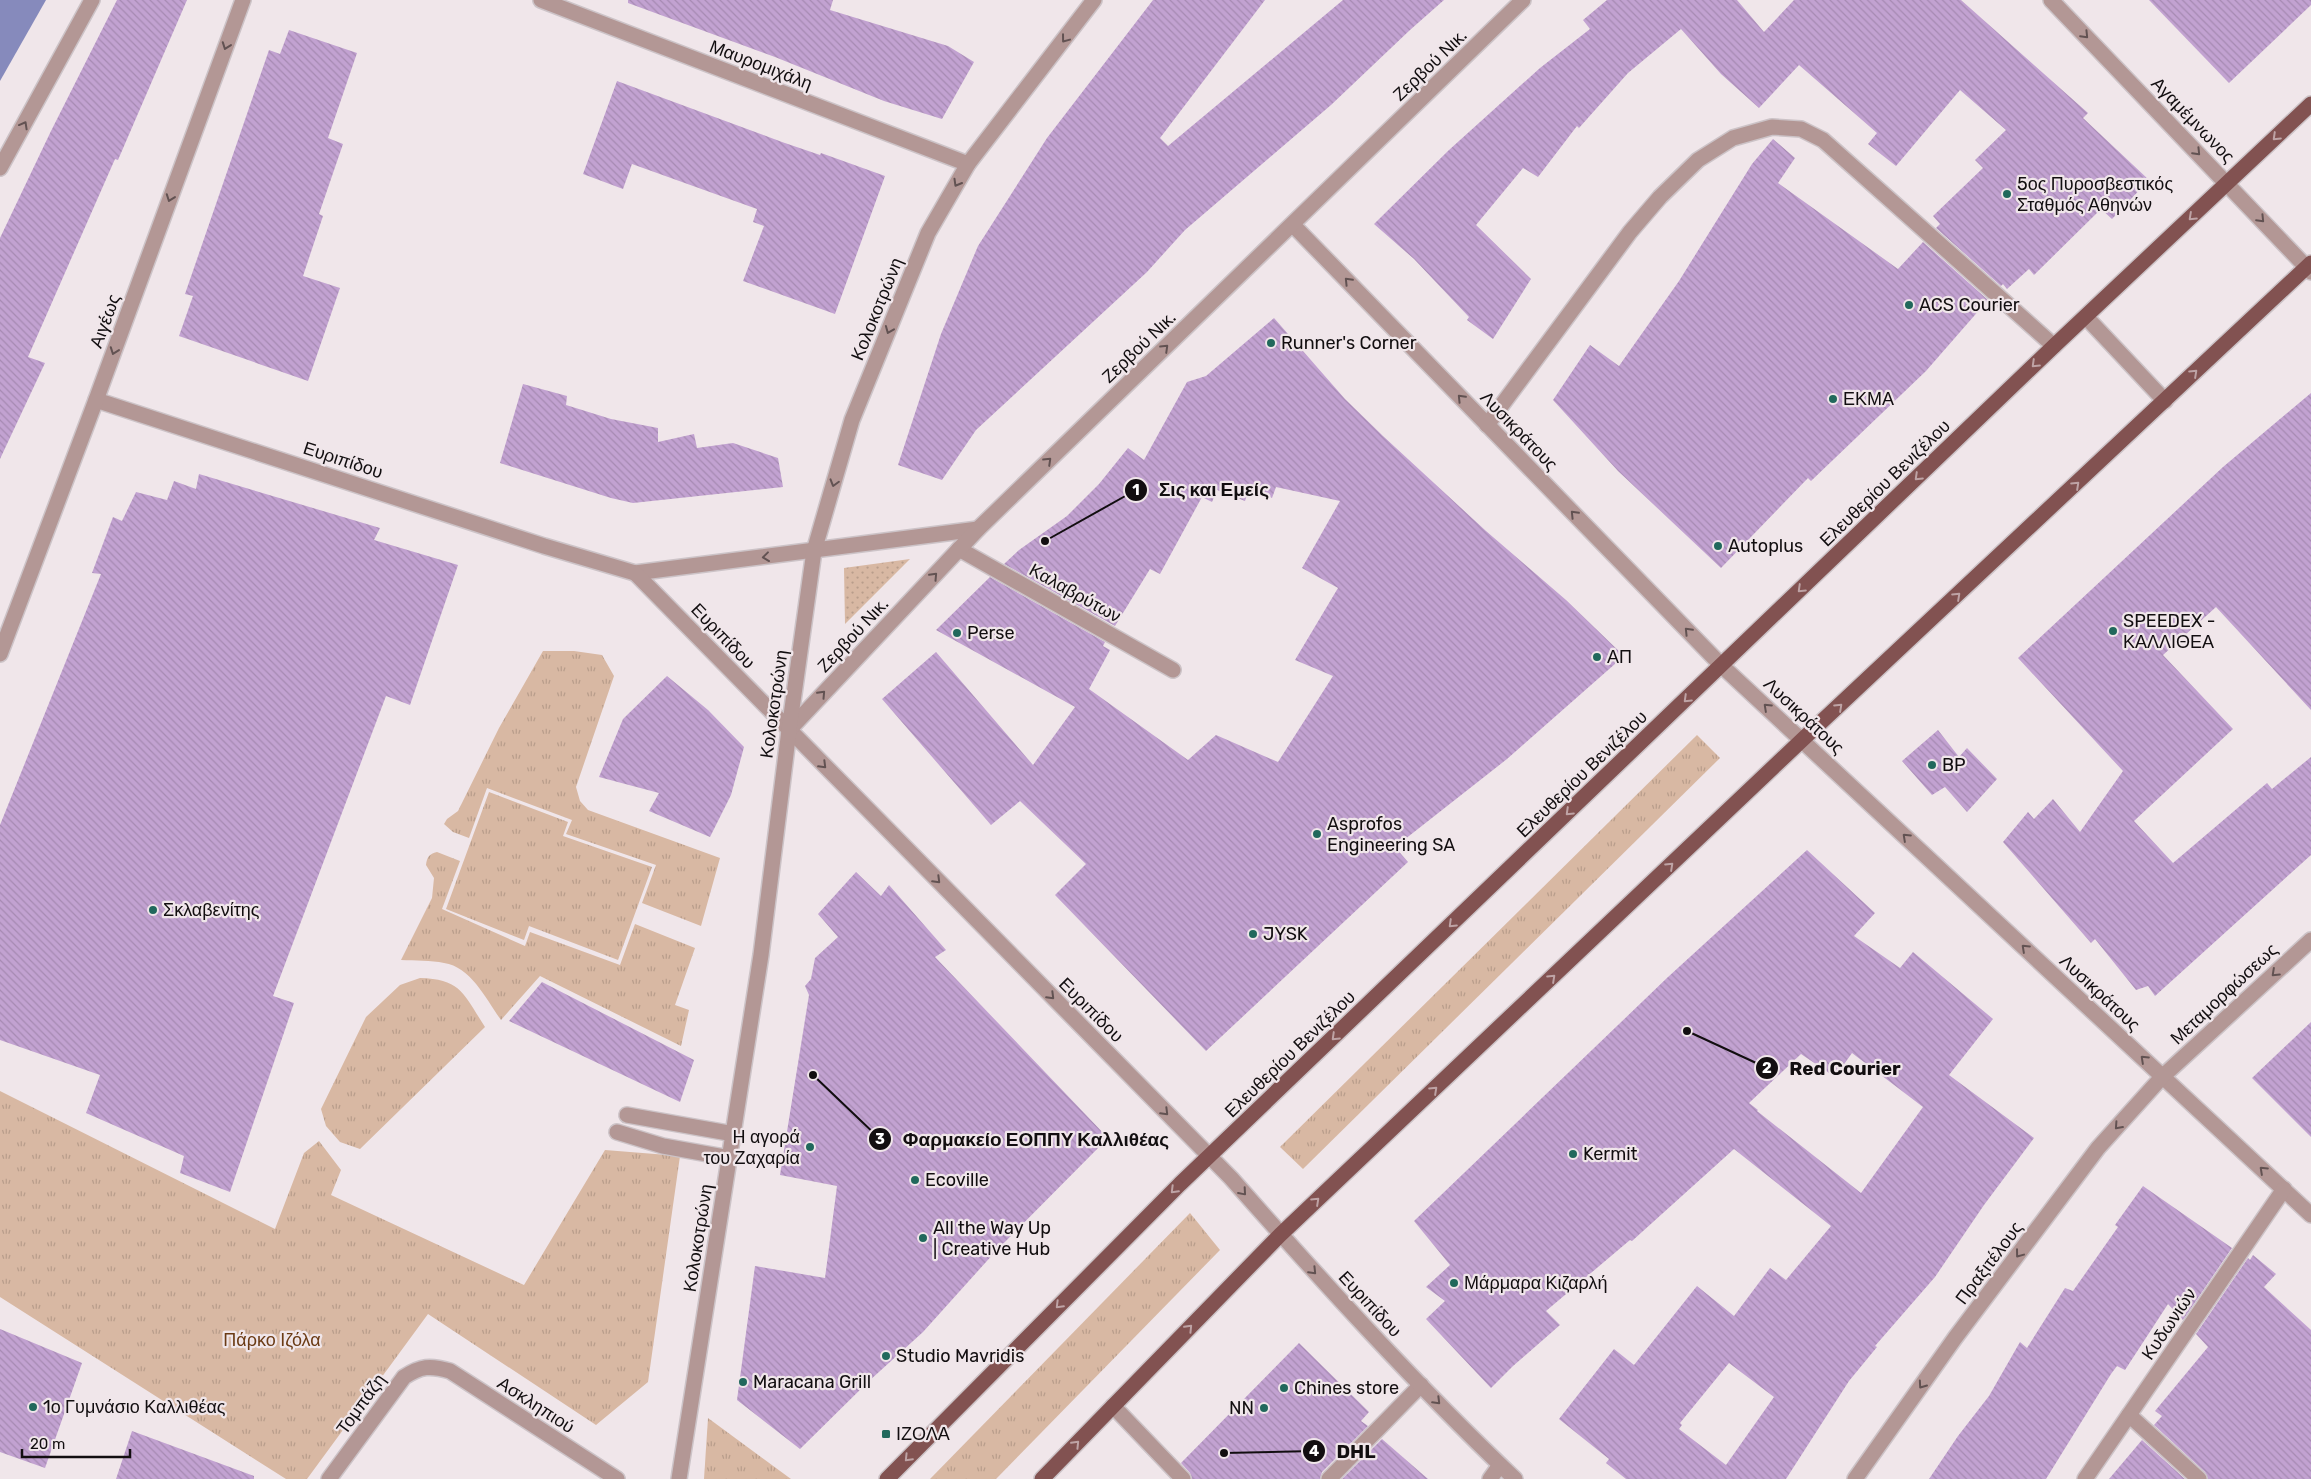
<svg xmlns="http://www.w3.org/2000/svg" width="2311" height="1479" viewBox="0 0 2311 1479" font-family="Rubik,sans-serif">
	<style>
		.grass { fill: url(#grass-tufts) }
		.garden { fill: url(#garden-dots) }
		.water { fill: #868abc }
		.building { fill: url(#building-back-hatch); fill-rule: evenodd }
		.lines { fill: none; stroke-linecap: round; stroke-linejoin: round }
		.service-casing { stroke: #ccc3c7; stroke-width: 18 }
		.pedestrian-casing { stroke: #ccc3c7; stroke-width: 18 }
		.minor-casing { stroke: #ccc3c7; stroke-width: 18 }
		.primary-casing { stroke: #ccc3c7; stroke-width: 18 }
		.service { stroke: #b39795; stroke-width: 15 }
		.pedestrian { stroke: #b39795; stroke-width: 15 }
		.minor { stroke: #b39795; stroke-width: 15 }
		.primary { stroke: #825251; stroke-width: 15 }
		.oneway { stroke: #625252 }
		.oneway2 { stroke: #bea3a5 }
		.poi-dot { fill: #21685c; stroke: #f0e6ea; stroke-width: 2 }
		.labels { text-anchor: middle; stroke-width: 4.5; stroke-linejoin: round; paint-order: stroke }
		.street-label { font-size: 18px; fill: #120e10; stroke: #f0e6ea }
		.poi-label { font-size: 18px; fill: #120e10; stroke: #f0e6ea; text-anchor: start }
		.park-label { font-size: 18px; fill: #6b3b15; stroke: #f0e6ea }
		.leader { fill: none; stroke: #120e10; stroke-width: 2 }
		.callout-dot { fill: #120e10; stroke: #f0e6ea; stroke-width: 2 }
		.mark-label { font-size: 15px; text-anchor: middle; font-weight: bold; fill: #fff }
		.callout-label { font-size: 19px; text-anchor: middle; font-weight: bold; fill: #120e10; stroke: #f0e6ea; stroke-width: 4.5; stroke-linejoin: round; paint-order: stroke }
	</style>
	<defs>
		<pattern id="grass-tufts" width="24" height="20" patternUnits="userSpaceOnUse" patternTransform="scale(1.25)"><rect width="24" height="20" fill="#d8b8a3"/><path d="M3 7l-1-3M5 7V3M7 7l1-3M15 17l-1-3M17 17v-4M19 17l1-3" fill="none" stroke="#b89d8b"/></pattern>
		<pattern id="garden-dots" width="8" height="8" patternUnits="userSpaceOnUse" patternTransform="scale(1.25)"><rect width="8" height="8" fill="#d8b8a3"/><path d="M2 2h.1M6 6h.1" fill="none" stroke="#b89d8b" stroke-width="1.8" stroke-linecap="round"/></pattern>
		<pattern id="building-back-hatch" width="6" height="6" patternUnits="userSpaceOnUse" patternTransform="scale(1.25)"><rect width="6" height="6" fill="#c2a2d1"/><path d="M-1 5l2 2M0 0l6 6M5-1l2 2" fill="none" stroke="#a68ab2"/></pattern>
	</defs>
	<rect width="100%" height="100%" fill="#f0e6ea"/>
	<g class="grass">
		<path d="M543,651H574L602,655L614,676L576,787L580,801L588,810L720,858L701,926L642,903L656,865L566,834L572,820L487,788L469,838L453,832L444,824L447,819L458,811L499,728Z"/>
		<path d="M1697,735L1720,758L1303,1169L1280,1147Z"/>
		<path d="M489,792L568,822L563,836L652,867L618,960L529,926L524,940L446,909Z"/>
		<path d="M437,852L460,861L442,909L525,946L530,932L620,965L635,924L695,948L675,1005L689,1010L681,1046L540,976L501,1020C486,999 471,967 444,963C431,960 415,961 401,960L432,898L434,878L426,865C427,857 429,854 437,852Z"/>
		<path d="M420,978C462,979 464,995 485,1027L360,1149L340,1142L326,1126L321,1109L366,1017L400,985Z"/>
		<path d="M0,1091L275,1229L304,1153L319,1141L341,1170L331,1195L524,1285L605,1150L680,1156L648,1382L596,1425L428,1314L307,1479H286L0,1297Z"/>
		<path d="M1190,1213L1220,1250L996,1479H930Z"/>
		<path d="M708,1418L791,1479H704Z"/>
	</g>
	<path class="garden" d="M910,559L845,624L844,568Z"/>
	<path class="water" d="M0,0H46L0,81Z"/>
	<g class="building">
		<path d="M117,0H187L118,160L115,159L28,357L45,363L0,459V238L51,131Z"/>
		<path d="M628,0H833L830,10L948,46L974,62L942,119L884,101L775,57L628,3Z"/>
		<path d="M1153,0H1265L1160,138L1168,146L1343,0H1444L1410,30L1331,105L1185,230L1147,272L976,430L942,480L898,465L941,334L978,246L1047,138Z"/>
		<path d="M1607,0H1737L1764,32L1794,0H1961L2088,113L2083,118L2149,180L2112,219L2101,209L2034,275L2029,269L2007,289L2003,284L2001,286L1936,228L1940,224L1933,216L1983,168L1975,160L2006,130L1960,90L1896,166L1868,144L1877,133L1799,65L1759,108L1721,74L1681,29L1628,73L1579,128L1577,126L1538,177L1523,168L1476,225L1531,279L1493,339L1467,320L1469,317L1414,259L1374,224L1449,150L1540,68L1590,29L1583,20Z"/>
		<path d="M2149,0H2311V5L2229,83Z"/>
		<path d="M289,30L357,53L328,138L343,144L319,214L323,216L303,276L340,288L308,381L179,336L193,296L185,294L269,50L280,54Z"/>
		<path d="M617,81L782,142L820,155L821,153L885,176L835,314L743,281L764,226L753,222L757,209L632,164L623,189L583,174Z"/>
		<path d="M1773,139L1795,158L1778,183L1898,269L1923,242L1988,300L1926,371L1811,481L1808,478L1721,568L1618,471L1553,400L1590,345L1619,366L1679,281L1752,164Z"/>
		<path d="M1274,318L1345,399L1383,436L1486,531L1566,600L1624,656L1507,759L1395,847L1408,862L1206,1051L1055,895L1086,864L1020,801L991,825L882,699L936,652L1033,765L1075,707L936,630L990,577L1105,642L1103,646L1110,650L1089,689L1188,760L1216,735L1278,762L1333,676L1295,660L1338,588L1302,568L1340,501L1276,487L1272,498L1250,487L1245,501L1217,490L1212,502L1202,497L1160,574L1150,569L1115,626L1004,564L1019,550L1067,516L1099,484L1128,448L1144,460L1187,382L1206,376Z"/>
		<path d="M523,384L567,396L566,405L611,419L658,428V442L694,434L697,448L733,443L778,458L783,487L633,503L611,498L500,463Z"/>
		<path d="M2311,393V710L2216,607L2163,655L2233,729L2134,821L2173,863L2267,783L2272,789L2311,757V855L2155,996L2148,986L2136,990L2095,939L2091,943L2003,842L2028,812L2034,819L2053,799L2080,832L2123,771L2018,658L2223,467Z"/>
		<path d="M199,474L380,528L374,540L458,565L410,705L386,696L273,996L294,1003L230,1192L180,1173L184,1156L86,1113L100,1075L0,1040V825L101,574L92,573L113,517L122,521L136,492L167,500L174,481L196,489Z"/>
		<path d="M667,676L708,710L744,747L731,795L710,837L649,811L659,793L599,777L623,719Z"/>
		<path d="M1938,730L1959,757L1967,748L1997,779L1967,812L1945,787L1932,795L1902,761Z"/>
		<path d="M1807,850L1875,913L1854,936L1900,968L1913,952L1993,1019L1949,1075L2034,1138L1984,1205L1935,1277L1875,1346L1877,1347L1849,1381L1786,1479H1626L1606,1463L1609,1459L1559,1419L1614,1349L1634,1365L1697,1286L1734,1316L1770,1268L1786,1280L1831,1226L1734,1149L1632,1241L1630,1240L1546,1311L1560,1325L1513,1366L1491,1388L1426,1319L1445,1301L1426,1287L1450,1265L1414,1221L1668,977ZM1852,1053L1923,1107L1861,1193L1757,1111L1758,1110L1749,1103L1801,1054L1835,1077ZM1729,1363L1774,1397L1726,1465L1679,1429L1682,1425L1680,1423Z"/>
		<path d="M856,872L881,896L889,885L946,950L935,957L1108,1138L995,1252L923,1332L869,1381L800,1449L737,1400L755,1266L825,1278L837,1186L780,1175L809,995L805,986L811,979L815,958L838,937L818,914Z"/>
		<path d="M542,982L694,1060L680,1102L509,1021Z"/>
		<path d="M2311,1022V1137L2252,1078Z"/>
		<path d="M2143,1186L2232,1248L2183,1320L2168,1304L2125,1370L2117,1366L2111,1374L2046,1479H1929L1958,1436L1989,1396L2020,1342L2027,1348L2065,1288L2073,1291L2118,1227L2115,1225Z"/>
		<path d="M2253,1255L2276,1274L2264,1287L2311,1330V1479H2208L2205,1472L2154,1425L2162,1416L2155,1411L2208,1347L2196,1334L2248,1258L2250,1260Z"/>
		<path d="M0,1329L82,1363L45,1468L0,1452Z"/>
		<path d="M1299,1343L1369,1412L1361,1421L1368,1426L1322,1472L1320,1479H1192L1190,1473L1181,1463Z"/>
		<path d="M132,1431L254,1476V1479H116Z"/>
		<path d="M1382,1439L1428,1479H1342Z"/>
		<path d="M2142,1440L2185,1479H2109Z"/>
	</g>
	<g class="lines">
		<defs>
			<g id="service">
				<path d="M2086,317L2165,401"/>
				<path d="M1487,425L1630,232L1660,197L1698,160L1733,138L1772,127L1801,129L1823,140L2054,346"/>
				<path d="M627,1115L734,1134"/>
				<path d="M617,1132L663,1146L730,1158"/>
			</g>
			<g id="pedestrian">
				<path d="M1113,1406L1183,1479"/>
				<path d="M1329,1479L1421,1385"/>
			</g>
			<g id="minor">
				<path d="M541,0L968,164"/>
				<path d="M2051,0L2311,272"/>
				<path d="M0,168L92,0"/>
				<path d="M1293,225L1722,666L2311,1215"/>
				<path d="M96,400L544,546L635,573L978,529"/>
				<path d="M959,549L1173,670"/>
				<path d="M635,573L1231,1178C1322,1281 1415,1384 1515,1479"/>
				<path d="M0,654L96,400L243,0"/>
				<path d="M789,730L978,529L1523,0"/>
				<path d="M2129,1415L2199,1479"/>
				<path d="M329,1479L404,1377C421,1366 430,1365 450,1371L617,1479"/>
				<path d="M679,1479L761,955L789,730L814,551L852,420L928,233L968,164L1094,0"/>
				<path d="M1490,1479L1500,1465"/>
				<path d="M1855,1479L1955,1338L2098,1148L2162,1077L2311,940"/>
				<path d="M2085,1479L2284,1189"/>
			</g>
			<g id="primary">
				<path d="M887,1479L1180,1184L2054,346L2311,104"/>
				<path d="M1042,1479L1280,1235L1802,740L2311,263"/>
			</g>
		</defs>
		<use href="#service" class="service-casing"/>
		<use href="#pedestrian" class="pedestrian-casing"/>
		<use href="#minor" class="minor-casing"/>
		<use href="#primary" class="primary-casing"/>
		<use href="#service" class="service"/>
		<use href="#pedestrian" class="pedestrian"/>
		<use href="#minor" class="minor"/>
		<use href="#primary" class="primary"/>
	</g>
	<defs><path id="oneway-chevron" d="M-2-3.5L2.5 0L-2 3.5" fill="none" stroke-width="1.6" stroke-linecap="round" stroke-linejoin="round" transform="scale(1.25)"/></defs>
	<g class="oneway">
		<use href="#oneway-chevron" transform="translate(2085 35) rotate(46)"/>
		<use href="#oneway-chevron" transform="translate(1065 39) rotate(127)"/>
		<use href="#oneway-chevron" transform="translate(226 46) rotate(110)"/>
		<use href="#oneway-chevron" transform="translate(24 125) rotate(-61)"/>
		<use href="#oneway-chevron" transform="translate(2197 152) rotate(46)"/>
		<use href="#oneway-chevron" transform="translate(957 183) rotate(120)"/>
		<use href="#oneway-chevron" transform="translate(170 198) rotate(110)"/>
		<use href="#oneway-chevron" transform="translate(2261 219) rotate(46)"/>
		<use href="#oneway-chevron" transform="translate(1348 281) rotate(-134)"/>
		<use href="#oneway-chevron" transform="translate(889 330) rotate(112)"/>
		<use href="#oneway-chevron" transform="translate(1165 348) rotate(-44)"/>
		<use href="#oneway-chevron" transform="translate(114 351) rotate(110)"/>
		<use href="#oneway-chevron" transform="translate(1461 398) rotate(-134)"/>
		<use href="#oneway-chevron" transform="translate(1048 461) rotate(-44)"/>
		<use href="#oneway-chevron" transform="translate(834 483) rotate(106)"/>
		<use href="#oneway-chevron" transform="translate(1574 514) rotate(-134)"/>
		<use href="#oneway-chevron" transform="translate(766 557) rotate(173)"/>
		<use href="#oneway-chevron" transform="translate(934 576) rotate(-47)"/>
		<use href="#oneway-chevron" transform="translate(1688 631) rotate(-134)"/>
		<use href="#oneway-chevron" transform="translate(822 694) rotate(-47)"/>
		<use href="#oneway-chevron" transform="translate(1767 707) rotate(-137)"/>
		<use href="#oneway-chevron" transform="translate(823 765) rotate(45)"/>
		<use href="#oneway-chevron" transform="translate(1906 837) rotate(-137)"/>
		<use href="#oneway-chevron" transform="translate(937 880) rotate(45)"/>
		<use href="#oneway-chevron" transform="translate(2025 948) rotate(-137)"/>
		<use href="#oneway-chevron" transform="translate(2275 973) rotate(137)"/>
		<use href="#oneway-chevron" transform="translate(1051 996) rotate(45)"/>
		<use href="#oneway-chevron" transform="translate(2144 1059) rotate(-137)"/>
		<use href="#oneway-chevron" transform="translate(1165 1112) rotate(45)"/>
		<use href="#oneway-chevron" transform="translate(2118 1126) rotate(132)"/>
		<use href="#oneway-chevron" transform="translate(2263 1170) rotate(-137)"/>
		<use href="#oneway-chevron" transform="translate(1243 1192) rotate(49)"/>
		<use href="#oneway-chevron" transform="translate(2019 1254) rotate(127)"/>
		<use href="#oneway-chevron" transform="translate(1313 1271) rotate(46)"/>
		<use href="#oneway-chevron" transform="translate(1922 1385) rotate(125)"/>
		<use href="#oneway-chevron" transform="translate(1437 1401) rotate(45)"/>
	</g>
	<g class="oneway2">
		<use href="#oneway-chevron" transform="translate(2276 137) rotate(136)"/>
		<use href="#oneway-chevron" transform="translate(2192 217) rotate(137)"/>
		<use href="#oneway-chevron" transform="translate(2035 364) rotate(136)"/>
		<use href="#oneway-chevron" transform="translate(2194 373) rotate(-43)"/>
		<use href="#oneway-chevron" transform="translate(1918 477) rotate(136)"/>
		<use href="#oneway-chevron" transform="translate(2076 485) rotate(-43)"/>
		<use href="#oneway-chevron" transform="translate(1801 589) rotate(136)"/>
		<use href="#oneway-chevron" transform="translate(1957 596) rotate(-43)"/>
		<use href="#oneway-chevron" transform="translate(1687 699) rotate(136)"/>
		<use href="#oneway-chevron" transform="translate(1839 707) rotate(-43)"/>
		<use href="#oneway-chevron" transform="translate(1569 812) rotate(136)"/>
		<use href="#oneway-chevron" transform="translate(1670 866) rotate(-43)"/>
		<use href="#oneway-chevron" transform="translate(1452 924) rotate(136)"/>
		<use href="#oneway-chevron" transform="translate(1552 978) rotate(-43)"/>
		<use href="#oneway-chevron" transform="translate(1335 1037) rotate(136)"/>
		<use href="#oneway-chevron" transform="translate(1434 1090) rotate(-43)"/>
		<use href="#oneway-chevron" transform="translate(1174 1190) rotate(135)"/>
		<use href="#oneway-chevron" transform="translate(1316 1201) rotate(-43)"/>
		<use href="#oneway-chevron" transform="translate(1059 1305) rotate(135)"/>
		<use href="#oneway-chevron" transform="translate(1189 1328) rotate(-46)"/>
		<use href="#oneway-chevron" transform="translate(1076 1444) rotate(-46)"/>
		<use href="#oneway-chevron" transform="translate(908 1458) rotate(134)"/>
	</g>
	<g class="poi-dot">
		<circle cx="2007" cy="194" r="5"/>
		<circle cx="1909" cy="305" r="5"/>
		<circle cx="1271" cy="343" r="5"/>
		<circle cx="1833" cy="399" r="5"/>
		<circle cx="1718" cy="546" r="5"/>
		<circle cx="2113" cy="631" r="5"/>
		<circle cx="957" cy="633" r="5"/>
		<circle cx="1597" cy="657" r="5"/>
		<circle cx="1932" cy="765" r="5"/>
		<circle cx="1317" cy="834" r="5"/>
		<circle cx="153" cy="910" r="5"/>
		<circle cx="1253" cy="934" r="5"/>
		<circle cx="810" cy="1147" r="5"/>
		<circle cx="1573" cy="1154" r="5"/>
		<circle cx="915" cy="1180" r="5"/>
		<circle cx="923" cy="1238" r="5"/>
		<circle cx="1454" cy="1283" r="5"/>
		<circle cx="886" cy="1356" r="5"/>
		<circle cx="743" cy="1382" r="5"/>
		<circle cx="1284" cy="1388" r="5"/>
		<circle cx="33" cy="1407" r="5"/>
		<circle cx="1264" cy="1408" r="5"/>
		<rect x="881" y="1429" width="10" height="10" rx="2.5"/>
	</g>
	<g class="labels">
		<g class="street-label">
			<text transform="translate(761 65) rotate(21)" y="6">Μαυρομιχάλη</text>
			<text transform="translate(1430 65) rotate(-44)" y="6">Ζερβού Νικ.</text>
			<text transform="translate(2193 120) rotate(46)" y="6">Αγαμέμνωνος</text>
			<text transform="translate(877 309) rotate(-68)" y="6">Κολοκοτρώνη</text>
			<text transform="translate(105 321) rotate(-70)" y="6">Αιγέως</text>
			<text transform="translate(1139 347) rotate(-44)" y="6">Ζερβού Νικ.</text>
			<text transform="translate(1519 431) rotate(46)" y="6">Λυσικράτους</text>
			<text transform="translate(343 460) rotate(18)" y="6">Ευριπίδου</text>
			<text transform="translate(1885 483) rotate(-44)" y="6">Ελευθερίου Βενιζέλου</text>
			<text transform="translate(1075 593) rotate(29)" y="6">Καλαβρύτων</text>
			<text transform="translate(853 635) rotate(-47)" y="6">Ζερβού Νικ.</text>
			<text transform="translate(723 636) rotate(46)" y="6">Ευριπίδου</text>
			<text transform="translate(774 704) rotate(-82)" y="6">Κολοκοτρώνη</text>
			<text transform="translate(1804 716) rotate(43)" y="6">Λυσικράτους</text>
			<text transform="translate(1582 774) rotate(-44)" y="6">Ελευθερίου Βενιζέλου</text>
			<text transform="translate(2100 993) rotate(43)" y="6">Λυσικράτους</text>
			<text transform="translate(2224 994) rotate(-43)" y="6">Μεταμορφώσεως</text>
			<text transform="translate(1091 1010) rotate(45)" y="6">Ευριπίδου</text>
			<text transform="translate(1290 1054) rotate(-44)" y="6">Ελευθερίου Βενιζέλου</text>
			<text transform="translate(698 1238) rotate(-81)" y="6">Κολοκοτρώνη</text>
			<text transform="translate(1989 1263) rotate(-53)" y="6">Πραξιτέλους</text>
			<text transform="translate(1370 1304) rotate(47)" y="6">Ευριπίδου</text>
			<text transform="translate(2169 1324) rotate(-56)" y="6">Κυδωνιών</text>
			<text transform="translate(361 1404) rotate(-54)" y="6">Τομπάζη</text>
			<text transform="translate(536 1405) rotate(33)" y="6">Ασκληπιού</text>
		</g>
		<g class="poi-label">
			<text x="2017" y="190">5ος Πυροσβεστικός<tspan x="2017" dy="21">Σταθμός Αθηνών</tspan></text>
			<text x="1919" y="311">ACS Courier</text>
			<text x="1281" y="349">Runner's Corner</text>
			<text x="1843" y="405">ΕΚΜΑ</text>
			<text x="1728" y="552">Autoplus</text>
			<text x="2123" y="627">SPEEDEX -<tspan x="2123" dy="21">ΚΑΛΛΙΘΕΑ</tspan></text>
			<text x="967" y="639">Perse</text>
			<text x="1607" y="663">ΑΠ</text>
			<text x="1942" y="771">BP</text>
			<text x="1327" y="830">Asprofos<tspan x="1327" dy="21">Engineering SA</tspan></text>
			<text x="163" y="916">Σκλαβενίτης</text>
			<text x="1263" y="940">JYSK</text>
			<text x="800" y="1143" text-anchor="end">Η αγορά<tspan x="800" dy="21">του Ζαχαρία</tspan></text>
			<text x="1583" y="1160">Kermit</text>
			<text x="925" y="1186">Ecoville</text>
			<text x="933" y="1234">All the Way Up<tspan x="933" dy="21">| Creative Hub</tspan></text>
			<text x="1464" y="1289">Μάρμαρα Κιζαρλή</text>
			<text x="896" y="1362">Studio Mavridis</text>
			<text x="753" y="1388">Maracana Grill</text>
			<text x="1294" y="1394">Chines store</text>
			<text x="43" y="1413">1ο Γυμνάσιο Καλλιθέας</text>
			<text x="1254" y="1414" text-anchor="end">NN</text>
			<text x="896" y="1440">ΙΖΟΛΑ</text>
		</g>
		<g class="park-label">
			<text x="272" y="1346">Πάρκο Ιζόλα</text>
		</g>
	</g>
	<path class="leader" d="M1045 541L1136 490M1687 1031L1767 1068M813 1075L880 1139M1224 1453L1314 1451"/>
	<g class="callout-dot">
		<circle cx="1045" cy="541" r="5"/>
		<circle cx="1687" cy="1031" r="5"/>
		<circle cx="813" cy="1075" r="5"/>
		<circle cx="1224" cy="1453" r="5"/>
		<circle cx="1136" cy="490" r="12"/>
		<circle cx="1767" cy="1068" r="12"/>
		<circle cx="880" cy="1139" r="12"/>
		<circle cx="1314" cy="1451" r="12"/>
	</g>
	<g class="mark-label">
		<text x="1136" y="495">1</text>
		<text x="1767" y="1073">2</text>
		<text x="880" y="1144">3</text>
		<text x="1314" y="1456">4</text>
	</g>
	<g class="callout-label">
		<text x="1214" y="496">Σις και Εμείς</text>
		<text x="1845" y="1075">Red Courier</text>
		<text x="1036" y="1146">Φαρμακείο ΕΟΠΠΥ Καλλιθέας</text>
		<text x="1356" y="1458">DHL</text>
	</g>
	<path d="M22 1449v8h108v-8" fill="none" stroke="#120e10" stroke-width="2.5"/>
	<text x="30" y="1449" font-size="15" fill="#120e10" stroke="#f0e6ea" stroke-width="4" paint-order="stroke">20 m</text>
</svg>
